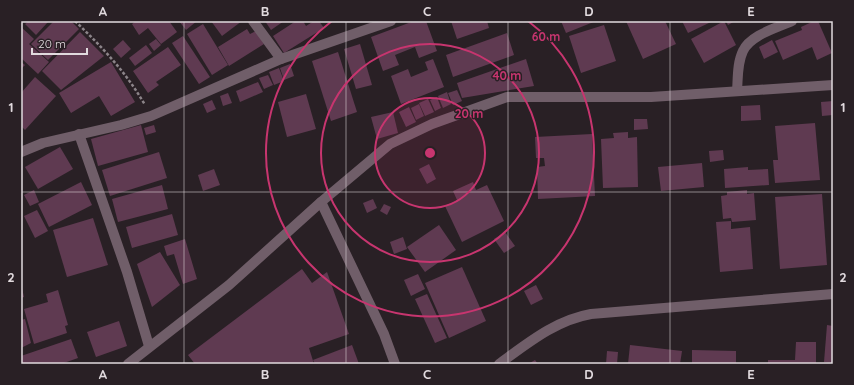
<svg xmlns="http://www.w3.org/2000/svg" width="854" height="385" viewBox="0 0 854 385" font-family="Quicksand,sans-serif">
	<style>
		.building { fill: #5f3a51 }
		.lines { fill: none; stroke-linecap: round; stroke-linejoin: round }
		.path { stroke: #8c8489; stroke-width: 2.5; stroke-dasharray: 3 2; stroke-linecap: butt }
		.minor { stroke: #705e69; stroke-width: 10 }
		.grid { fill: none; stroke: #e1dade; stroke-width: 1; stroke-opacity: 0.55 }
		.ring { fill: none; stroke: #c7356f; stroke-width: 2 }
		.centre { fill: #c7356f; stroke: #292025; stroke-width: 2 }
		.ring-label { font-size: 12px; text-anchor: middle; font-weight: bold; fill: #c7356f; stroke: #292025; stroke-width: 3; stroke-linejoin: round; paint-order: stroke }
		.neatline { fill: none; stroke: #e1dade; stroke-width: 1.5 }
		.grid-label { font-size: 13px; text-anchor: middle; font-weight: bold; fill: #e1dade }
	</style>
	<rect width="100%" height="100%" fill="#292025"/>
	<g class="building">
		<path d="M29,21H47L48,22L36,35L25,24Z"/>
		<path d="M54,21H71L79,29L48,60L31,44Z"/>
		<path d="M136,21H169L177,32L161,44L148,28L139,35L132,24Z"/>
		<path d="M179,21H197L186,30Z"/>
		<path d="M211,21H242L222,36Z"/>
		<path d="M265,21H284L271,30Z"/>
		<path d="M296,21H303L306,26L314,21H319L324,28L284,53L273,36Z"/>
		<path d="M414,21H426L437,51L419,58L415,47L395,55L399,65L383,71L371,37Z"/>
		<path d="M451,21H487L489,28L457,39Z"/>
		<path d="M561,21H596L566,33Z"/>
		<path d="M626,21H665L676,44L643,59Z"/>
		<path d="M682,21H713L688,33Z"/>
		<path d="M724,21L736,45L704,63L691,39Z"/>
		<path d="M726,21H735L728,25Z"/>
		<path d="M814,21H818L832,53L817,60L812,47L783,60L775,41L802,30L801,27Z"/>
		<path d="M203,24L228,65L212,75L187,34Z"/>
		<path d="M604,25L616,61L581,73L569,36Z"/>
		<path d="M21,27L34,39L29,44L49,62L38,74L21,58Z"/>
		<path d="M247,29L250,34L256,31L264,44L229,66L218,47Z"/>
		<path d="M80,32L104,56L61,90L42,71Z"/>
		<path d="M507,33L514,55L453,77L446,55Z"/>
		<path d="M183,36L210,77L199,84L172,43Z"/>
		<path d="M156,39L161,45L154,51L149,44Z"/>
		<path d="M123,40L131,49L121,58L113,49Z"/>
		<path d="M772,40L778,52L764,59L759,47Z"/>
		<path d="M360,44L372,85L356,89L344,49Z"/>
		<path d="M146,45L152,53L135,66L129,58Z"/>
		<path d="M168,47L181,65L156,82L159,85L148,93L133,71Z"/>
		<path d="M338,52L357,112L331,121L312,61Z"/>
		<path d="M433,59L444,87L401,104L391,76L408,69L411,77L428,70L425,62Z"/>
		<path d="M526,59L534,86L462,98L457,83Z"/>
		<path d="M21,62L25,65L21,69Z"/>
		<path d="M111,62L135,102L111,116L99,96L71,113L59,93Z"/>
		<path d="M290,64L294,76L284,80L280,68Z"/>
		<path d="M279,68L284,81L274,85L269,72Z"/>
		<path d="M268,75L273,85L264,89L259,78Z"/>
		<path d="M35,77L56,96L25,130L21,126V93Z"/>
		<path d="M258,82L263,92L240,102L236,91Z"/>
		<path d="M457,90L462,101L453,105L448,93Z"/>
		<path d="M447,92L451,104L443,108L438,96Z"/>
		<path d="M228,93L232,103L223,106L220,96Z"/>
		<path d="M306,94L316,129L287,137L278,102Z"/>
		<path d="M437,97L441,108L435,111L430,100Z"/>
		<path d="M428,99L434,112L425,116L419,103Z"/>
		<path d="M212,100L216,109L207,113L203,104Z"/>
		<path d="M833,101V115L822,116L821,102Z"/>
		<path d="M419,104L424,116L416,120L411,108Z"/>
		<path d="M760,105L761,120L741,121V106Z"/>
		<path d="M409,107L416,122L406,127L399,112Z"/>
		<path d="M393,112L398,133L377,139L371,117Z"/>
		<path d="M634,119H647L648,129L634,130Z"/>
		<path d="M815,123L820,180L775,183L773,160H778L775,126Z"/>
		<path d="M141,125L148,152L98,166L91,139Z"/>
		<path d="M154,125L156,132L146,135L144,128Z"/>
		<path d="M628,132V138L637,137L638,187L603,188L601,139L614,138L613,133Z"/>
		<path d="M592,134L595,196L538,199L537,167L545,166L544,158H536L535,137Z"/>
		<path d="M60,147L73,169L38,189L25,167Z"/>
		<path d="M723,150L724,160L710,162L709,151Z"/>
		<path d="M159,152L167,178L110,196L102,170Z"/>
		<path d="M702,163L704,187L661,191L658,167Z"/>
		<path d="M429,164L436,179L427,184L419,169Z"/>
		<path d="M748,167V170L768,169L769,185L725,188L724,169Z"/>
		<path d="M214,169L220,185L203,191L198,175Z"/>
		<path d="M81,182L92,205L49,227L38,204Z"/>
		<path d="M473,182L476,190L487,185L504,221L462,242L445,206L457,200L453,191Z"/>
		<path d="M162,185L168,209L118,222L112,199Z"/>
		<path d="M34,190L39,202L30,206L24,195Z"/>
		<path d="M747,190V194L754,193L756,220L732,222L731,218L723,219L721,196L727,195V192Z"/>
		<path d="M822,194L827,265L780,269L775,197Z"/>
		<path d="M373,199L377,208L367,213L363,203Z"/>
		<path d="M384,204L391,207L387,215L380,211Z"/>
		<path d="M37,210L48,231L35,238L24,216Z"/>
		<path d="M172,214L178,235L132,248L126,227Z"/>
		<path d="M93,218L108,265L67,277L53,230Z"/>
		<path d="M731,221V229L750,227L753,269L720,272L716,222Z"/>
		<path d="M439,225L456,250L425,272L407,247Z"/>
		<path d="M505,232L515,246L504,253L494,239Z"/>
		<path d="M403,237L407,249L394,254L390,242Z"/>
		<path d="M185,239L197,279L183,284L174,254L167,256L164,246Z"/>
		<path d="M160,252L180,285L152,307L137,264Z"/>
		<path d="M462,267L486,321L449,338L425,283Z"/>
		<path d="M302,269L312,283L327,272L349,334L309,348L314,364H195L188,355Z"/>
		<path d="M418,274L425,289L411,296L404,280Z"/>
		<path d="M21,284L24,297L21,298Z"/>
		<path d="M536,285L543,299L531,305L524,291Z"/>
		<path d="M58,290L68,325L65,326L67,333L34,344L24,309L48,302L46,294Z"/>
		<path d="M427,294L447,338L435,343L415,299Z"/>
		<path d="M25,319L31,343L21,348V320Z"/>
		<path d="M119,321L127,346L96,357L87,332Z"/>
		<path d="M827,325L833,326V363L824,362Z"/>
		<path d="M71,339L78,358L61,364H22L21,356Z"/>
		<path d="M796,342H816V364H768V360H795Z"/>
		<path d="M352,345L359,364H315L313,360Z"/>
		<path d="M630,345L682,351L680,364H628Z"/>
		<path d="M692,350L736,351V364H692Z"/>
		<path d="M607,351L618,352L617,364H606Z"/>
		<path d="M535,360L538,364H528Z"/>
	</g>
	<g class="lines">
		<path class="path" d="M75,21C102,47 126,72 145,105"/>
		<g class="minor">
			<path d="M253,21L281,59"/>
			<path d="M737,91C738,79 737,63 743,51C750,35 777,28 792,21"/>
			<path d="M79,134L127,272L149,346"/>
			<path d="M21,152L43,143L121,125L151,116L281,59L391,21"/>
			<path d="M321,202L384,334L395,364"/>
			<path d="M128,364L229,285L321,202L390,144L432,124L507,97H651L833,85"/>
			<path d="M499,364C528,343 556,320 591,314L833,294"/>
		</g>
	</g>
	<path class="grid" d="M184,21V364M346,21V364M508,21V364M670,21V364M21,192H833"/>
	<circle cx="430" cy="153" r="55" fill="#c7356f" fill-opacity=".12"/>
	<g class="ring">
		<circle cx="430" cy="153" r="55"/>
		<circle cx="430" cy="153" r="109"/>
		<path d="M528 21A164 164 0 1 1 332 21"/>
	</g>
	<circle cx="430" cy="153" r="6" class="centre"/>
	<g class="ring-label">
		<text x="546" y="41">60 m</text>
		<text x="507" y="80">40 m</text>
		<text x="469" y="118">20 m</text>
	</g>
	<rect width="854" height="385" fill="none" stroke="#292025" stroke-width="44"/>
	<path d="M32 48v6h55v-6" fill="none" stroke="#e1dade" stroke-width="2"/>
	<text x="38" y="48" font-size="12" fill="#e1dade" stroke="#292025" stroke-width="3" paint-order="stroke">20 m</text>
	<rect x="22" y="22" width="810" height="341" class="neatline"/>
	<g class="grid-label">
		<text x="103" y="16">A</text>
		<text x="265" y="16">B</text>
		<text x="427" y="16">C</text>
		<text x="589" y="16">D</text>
		<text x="751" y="16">E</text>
		<text x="11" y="112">1</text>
		<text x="843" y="112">1</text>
		<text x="11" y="282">2</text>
		<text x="843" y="282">2</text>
		<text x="103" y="379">A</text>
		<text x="265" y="379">B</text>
		<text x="427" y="379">C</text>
		<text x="589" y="379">D</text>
		<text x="751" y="379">E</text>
	</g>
</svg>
